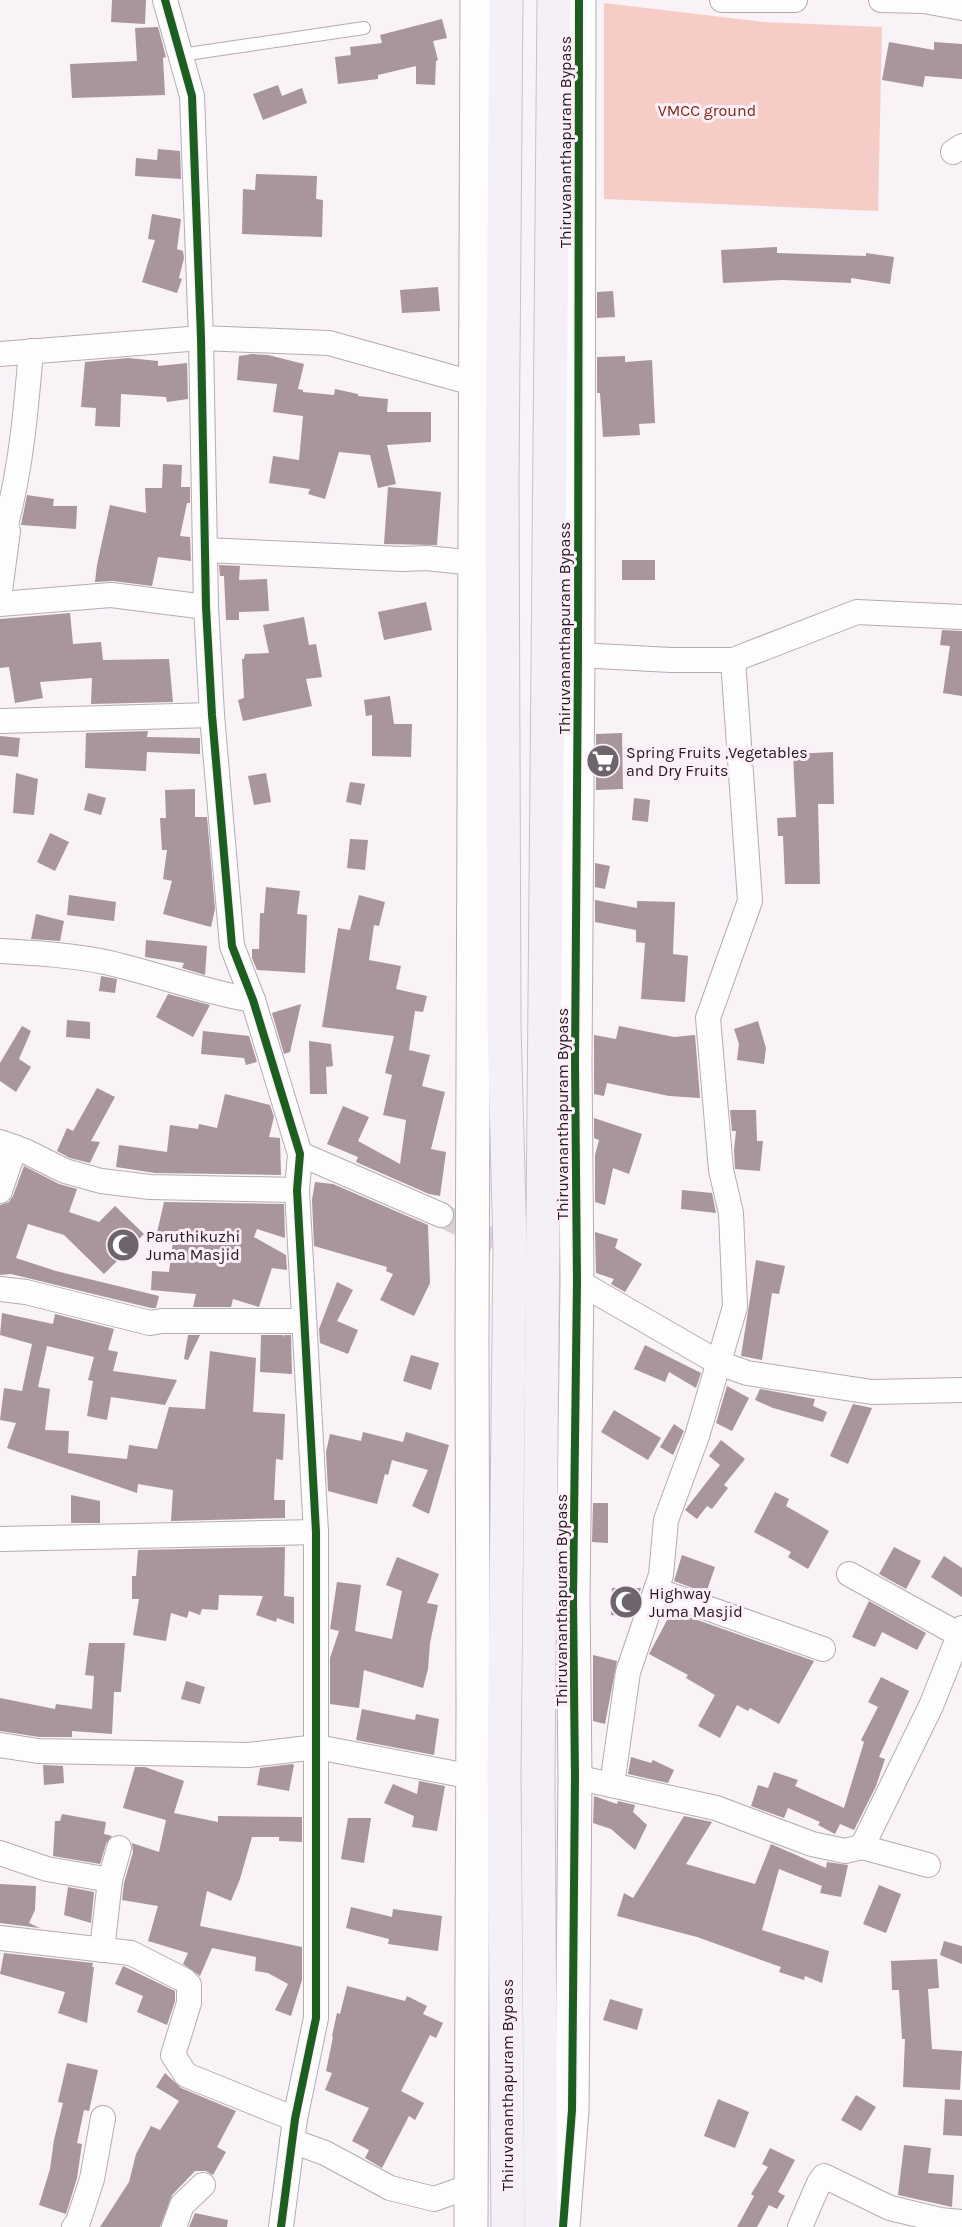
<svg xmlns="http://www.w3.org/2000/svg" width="962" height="2227" viewBox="0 0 962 2227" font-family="Karla,sans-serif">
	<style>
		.green { fill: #f6cdc6 }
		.building { fill: #a9959c }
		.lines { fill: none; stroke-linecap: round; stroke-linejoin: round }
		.street-tunnel { stroke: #d9d1d7; stroke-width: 24; stroke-dasharray: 24 12; stroke-linecap: butt }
		.lane-casing { stroke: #b5acb2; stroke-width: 14 }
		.street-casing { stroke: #b5acb2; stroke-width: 26 }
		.secondary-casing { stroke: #b5acb2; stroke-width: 35 }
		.highway-casing { stroke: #c8c0c9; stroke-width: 35 }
		.lane { stroke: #fefdfe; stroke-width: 12 }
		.street { stroke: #fefdfe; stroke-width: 24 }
		.secondary { stroke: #fefdfe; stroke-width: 33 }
		.highway { stroke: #f5f0f8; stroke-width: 33 }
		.cycleway-casing { stroke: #fceff8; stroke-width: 11 }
		.cycleway { stroke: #1b5e20; stroke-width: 8 }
		.labels { text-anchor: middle; stroke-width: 6; stroke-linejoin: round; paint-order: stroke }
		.park-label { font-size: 16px; fill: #7e2710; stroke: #fceff8 }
		.street-label { font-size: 16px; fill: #231820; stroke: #fceff8 }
		.poi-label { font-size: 16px; fill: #231820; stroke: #fceff8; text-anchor: start }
	</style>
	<rect width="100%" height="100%" fill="#f9f2f7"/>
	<path class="green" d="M604,3L764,22L882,27L878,211L604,199Z"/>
	<g class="building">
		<path d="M112,0H146L145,24L111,22Z"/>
		<path d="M442,19L447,38L433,41L438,60L436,61L435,85L416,84V66L378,75V79L338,84L335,57L351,55L350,47L382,43L380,35Z"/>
		<path d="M158,27L166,57L163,58L165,95L72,98L70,64L137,61L135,28Z"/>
		<path d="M889,42L934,50V42L962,44V79L925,76L923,87L882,80Z"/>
		<path d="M278,85L282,96L302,88L307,103L263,120L253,94Z"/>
		<path d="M158,149L180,151L181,179L135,176L136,158L157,160Z"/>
		<path d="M256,174L317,176L316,199L323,200L322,237L242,234L243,189L255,190Z"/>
		<path d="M152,214L181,219L177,249L183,251L184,258L179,278L182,279L177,293L142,282L155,240L148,239Z"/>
		<path d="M777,247V253L866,256V253L894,257L890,284L851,278V283L783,280L723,283L721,250Z"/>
		<path d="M438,287L440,311L402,313L400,290Z"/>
		<path d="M613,291L615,317L597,318V292Z"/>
		<path d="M252,354L268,355L304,364L298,389L303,390V392L334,395L335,389L358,394V396L388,399L387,412H431V442L387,445L396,484L378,488L370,455L339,452L325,499L308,494L310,489L269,483L273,456L299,460L303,416L273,412L277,384L237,380L239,356Z"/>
		<path d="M625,356V362L652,360L655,423L639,424L640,435L603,437L600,393H597V357Z"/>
		<path d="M128,358L158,361V366L187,363L188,399L167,402L166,397L121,394L120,427L95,426L96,408L81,407L85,362Z"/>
		<path d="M163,464L182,465L181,487H190V503H187L180,536L190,537L191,561L158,557L152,586L113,581L95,582L97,565L110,505L146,513L145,488H162Z"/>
		<path d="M388,487L441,492L437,545L384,544Z"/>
		<path d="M27,495L54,499L53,506H77L76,529L21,525Z"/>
		<rect x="622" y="560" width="33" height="20"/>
		<path d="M219,565L240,566L239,580L267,579L269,611L239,612V620H226L224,576H220Z"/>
		<path d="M426,602L432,630L384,640L378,612Z"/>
		<path d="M70,613L73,644L101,642L103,660L169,659L173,702L91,704L92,678L40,682L43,698L15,703L9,667L0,668V619Z"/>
		<path d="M304,617L309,645L316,644L322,677L306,679L312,706L243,721L238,700L244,698L242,659H244L245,654L269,653L263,625Z"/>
		<path d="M942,630L962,631V696L943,693L950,646L940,645Z"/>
		<path d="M390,696L394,724H412L411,757L372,756V715L366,716L364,700Z"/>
		<path d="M148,731L147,737L200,738V754L147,752L146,771L85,768L86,733Z"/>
		<path d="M622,733L623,789L596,790V734Z"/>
		<path d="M0,736L20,738L18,757L0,755Z"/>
		<path d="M833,752L834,804H818L820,884H785L783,836H778L777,818L796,817L793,754Z"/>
		<path d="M16,773L38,779L34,815L13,813Z"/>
		<path d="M266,773L271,802L254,805L248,776Z"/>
		<path d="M350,782L365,784L361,805L346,802Z"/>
		<path d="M195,789V817H207L215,909L211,927L163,914L172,881L163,879L167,850H162L160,818H166L165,790Z"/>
		<path d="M88,793L106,798L101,815L84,810Z"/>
		<path d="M634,798L650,800L648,822L632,820Z"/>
		<path d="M50,833L69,842L55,871L37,862Z"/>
		<path d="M350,839L368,840L365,870L347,868Z"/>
		<path d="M595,863L610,866L605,889L595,887Z"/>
		<path d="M266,887L300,891L297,914L307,915L305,973L257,970L252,958V949H259L260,913H264Z"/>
		<path d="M69,895L116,902L114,921L67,915Z"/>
		<path d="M359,895L385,902L379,926L374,925L369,960L401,966L396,989L427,996L423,1012L415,1011L409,1050L430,1055L422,1086L445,1092L431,1149L446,1152L440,1196L429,1194L365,1166L356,1162L358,1157L327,1144L343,1106L369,1117L358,1141L400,1164L406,1120L383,1115L392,1075L385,1073L394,1036L322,1027L338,928L350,930Z"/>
		<path d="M595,900L637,908V901L675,902L673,954L688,956L685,1002L641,999L645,943L636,942V930L595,922Z"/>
		<path d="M36,914L64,921L60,941L31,939Z"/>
		<path d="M146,940L207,946L205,975L182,968L184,963L145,957Z"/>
		<path d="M101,976L117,979L115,993L99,991Z"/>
		<path d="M168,994L210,1005L193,1037L156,1017Z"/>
		<path d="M301,1004L290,1052L284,1054L272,1013Z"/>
		<path d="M67,1020L90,1022V1039L66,1037Z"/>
		<path d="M758,1021L766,1048L764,1064L737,1060L739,1044L734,1029Z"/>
		<path d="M22,1026L31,1031L19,1059L31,1067L16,1092L0,1081V1063Z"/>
		<path d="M619,1026L674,1037L695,1035L700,1098L669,1096L607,1083L604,1096L594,1094V1035L616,1039Z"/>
		<path d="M203,1031L249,1036L257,1062L246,1065L244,1058L201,1054Z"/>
		<path d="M309,1041L331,1044L333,1066L326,1067L327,1094H310Z"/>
		<path d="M97,1088L115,1097L91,1141L100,1142L90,1163L70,1158L57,1151L67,1128L73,1131Z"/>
		<path d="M225,1094L270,1105L274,1117L269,1137L280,1138L281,1175L155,1173L116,1167L119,1145L167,1152L170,1125L198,1129L199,1124L217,1128Z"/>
		<path d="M730,1110H756L757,1141H763L760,1171L735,1169L734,1150L736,1131H732Z"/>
		<path d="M594,1118L642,1134L629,1174L613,1168L605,1205L595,1202V1155L599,1140L594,1138Z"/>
		<path d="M24,1166L59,1184L77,1189L69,1212L99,1222L115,1206L144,1234L104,1274L64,1235L28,1224L16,1258L56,1271L159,1296L156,1308H151L11,1274L0,1275V1205L9,1202L13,1196Z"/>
		<path d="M315,1182L333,1184L428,1225L430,1283L414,1316L380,1300L393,1274L386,1271L387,1267L314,1246L312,1200Z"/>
		<path d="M682,1190L712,1193L716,1213L681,1209Z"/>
		<path d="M164,1202L284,1204L285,1238L257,1229L254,1237L286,1255L287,1270L272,1268L259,1307L233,1299L231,1307H193L196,1294L151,1290L152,1271L169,1272L173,1241L156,1237Z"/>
		<path d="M595,1232L618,1239L615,1248L642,1264L625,1292L611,1284L614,1279L596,1273Z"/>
		<path d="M756,1260L785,1266L779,1294L772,1293L762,1360L741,1356Z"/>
		<path d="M337,1282L353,1290L337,1321L358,1330L348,1354L320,1343L319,1329Z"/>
		<path d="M2,1313L53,1324L55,1314L114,1329L108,1350L118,1352L113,1371L177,1380L165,1405L111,1397L107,1420L87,1416L93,1381L88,1380L94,1357L47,1346L38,1387L50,1389L45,1430L69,1431L68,1453L127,1459L129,1445L157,1449L169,1407L205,1409L210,1351L256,1358L253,1412L285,1414L283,1460L276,1459L274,1500H285V1518L171,1521L173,1490L138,1484L137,1493L7,1448L16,1423L0,1420L4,1388L22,1391L32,1344L0,1335Z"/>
		<path d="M188,1335H200L188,1360L184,1359Z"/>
		<path d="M261,1335H283V1338L284,1335H291L292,1374L260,1372Z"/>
		<path d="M645,1345L701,1373L696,1388L669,1372L665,1382L634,1369Z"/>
		<path d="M411,1355L439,1363L431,1390L403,1381Z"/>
		<path d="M727,1386L749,1398L732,1431L716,1423Z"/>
		<path d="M760,1389L815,1399L813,1406L827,1412L823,1422L773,1408L755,1400Z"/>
		<path d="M853,1404L872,1408L848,1464L830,1456Z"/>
		<path d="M614,1410L661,1438L648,1460L601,1432Z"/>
		<path d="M674,1424L684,1431L673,1455L660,1447Z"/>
		<path d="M363,1432L403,1442L406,1432L449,1445L429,1514L412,1506L428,1470L392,1460L388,1475L385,1474L377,1504L328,1491L326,1452L330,1434L361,1441Z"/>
		<path d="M721,1440L745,1459L724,1485L728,1488L712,1509L707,1506L697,1519L685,1510L720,1465L709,1456Z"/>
		<path d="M775,1492L789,1499L786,1506L829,1531L808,1569L788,1557L791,1552L754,1532Z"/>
		<path d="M71,1495L100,1501V1523H71Z"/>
		<path d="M593,1503H608V1543L592,1542Z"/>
		<path d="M285,1547L284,1596L294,1597V1624L277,1618L276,1622L256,1615L263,1596L219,1595L218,1610L202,1609L200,1615L189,1611L187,1618L171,1613L166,1641L133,1635L139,1599H132V1576H136L138,1550Z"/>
		<path d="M894,1547L921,1561L906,1589L879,1574Z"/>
		<path d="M682,1555L715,1567L706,1593L674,1581Z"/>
		<path d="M944,1556L962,1568V1597L931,1577Z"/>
		<path d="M397,1557L439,1574L427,1603L438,1605L430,1643L428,1669L423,1688L364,1670L359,1708L330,1704V1658L339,1631L330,1629L337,1582L361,1585L355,1631L392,1639L402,1591L386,1585Z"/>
		<path d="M612,1588H641L632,1616L611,1615Z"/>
		<path d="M869,1601L926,1633L917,1650L882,1632L875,1647L852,1637Z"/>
		<path d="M672,1611L814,1661L779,1724L750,1708L748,1711L737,1705L720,1738L698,1726L715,1695L686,1678L688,1675L649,1654Z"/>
		<path d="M89,1643H125L121,1692H114L112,1734L72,1731V1737H39L0,1731V1698L55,1709L56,1704L92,1709L94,1676L85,1675Z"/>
		<path d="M593,1655L617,1661L605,1724L593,1721Z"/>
		<path d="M881,1677L909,1691L879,1757L885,1759L876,1786L854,1830L840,1824L835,1834L818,1825L820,1822L788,1808L784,1818L751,1806L758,1785L768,1788L774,1772L798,1780L795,1786L844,1808L864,1742L861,1740L878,1707L868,1702Z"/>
		<path d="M186,1681L205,1687L200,1704L181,1699Z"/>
		<path d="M362,1709L415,1720L416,1714L439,1719L434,1755L356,1740Z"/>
		<path d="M631,1757L651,1763L653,1760L674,1770L668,1783L628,1774Z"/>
		<path d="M292,1764L294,1765L289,1791L257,1785L260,1768Z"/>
		<path d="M43,1765L63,1766L64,1783L44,1785Z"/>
		<path d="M135,1767H145L184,1781L174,1813L218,1822V1816L302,1817V1842L279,1841V1837H252L240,1879L231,1901L207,1891L200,1926L302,1947V1980L291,2016L275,2010L288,1984L268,1973L255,1971L256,1957L212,1948L200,1976L183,1964L188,1953L148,1941L158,1906L122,1900L124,1883L133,1852L132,1843L159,1852L166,1820L123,1808Z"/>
		<path d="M419,1781L445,1786L437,1831L412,1827L414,1816L384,1803L393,1784L417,1794Z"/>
		<path d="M594,1796L617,1804L618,1801L635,1805L633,1812L647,1825L635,1850L611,1829L593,1823Z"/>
		<path d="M62,1814L106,1822L104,1834L112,1836L106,1844L100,1864L53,1856L55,1821H60Z"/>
		<path d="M684,1816L712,1822L686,1864L755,1884L771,1844L826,1868L827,1862L848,1865L841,1897L820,1893L822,1886L779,1869L762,1930L829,1951L822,1983L805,1976L804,1980L779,1972L781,1967L697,1937L617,1916L624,1893L633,1898Z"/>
		<path d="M348,1818H371L364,1863L341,1859Z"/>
		<path d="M0,1884L36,1886L35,1910L29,1923L40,1928L0,1923Z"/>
		<path d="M879,1885L901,1894L886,1933L863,1924Z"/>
		<path d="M68,1887L94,1892L91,1923L64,1915Z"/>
		<path d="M351,1907L392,1917L393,1909L442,1916L438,1951L388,1944L389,1939L346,1928Z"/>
		<path d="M944,1941L962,1946V1964L940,1955Z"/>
		<path d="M4,1953L93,1963L92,1967H94L87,2023L58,2013L65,1992L0,1974Z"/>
		<path d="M937,1959L939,1988L928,1989L932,2049L962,2051L960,2090L903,2087L905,2039H902L899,1990H892L891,1961Z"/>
		<path d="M123,1966L175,1991V2001L167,2025L137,2012L143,1996L115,1984Z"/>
		<path d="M347,1986L405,2001L407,1996L427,2006L423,2014L443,2023L436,2038L430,2035L401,2091L424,2103L415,2120L409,2116L382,2168L365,2158L369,2150L352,2141L369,2108L325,2090L332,2073L326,2071L333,2037L332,2036L337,2013L340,2014Z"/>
		<path d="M610,1999L643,2009L637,2030L603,2020Z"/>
		<path d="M67,2063L98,2070L89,2111L84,2110L77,2143L82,2144L77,2178L66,2214L39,2205L50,2169L54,2140L63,2103L58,2102Z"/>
		<path d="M165,2073L181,2088L236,2111L217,2147L226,2152L213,2175L206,2171H195L172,2195L160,2227H100L129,2182L136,2154L151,2126L160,2130L179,2101L156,2087Z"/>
		<path d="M856,2095L876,2107L861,2131L841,2120Z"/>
		<path d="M718,2099L749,2112L735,2148L704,2136Z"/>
		<path d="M945,2099L962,2100V2136L943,2135Z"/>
		<path d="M904,2145L931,2148L928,2173L954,2175L952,2207L898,2195Z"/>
		<path d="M770,2148L795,2160L778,2192L785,2196L777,2209L769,2205L757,2227H737L754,2196L751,2194L768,2167L762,2164Z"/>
		<path d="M195,2213L228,2220L227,2227H189Z"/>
	</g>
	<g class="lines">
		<path class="street-tunnel" d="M441,1215L577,1281"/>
		<defs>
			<path id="lane" d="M181,55L364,28"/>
			<g id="street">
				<path d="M165,0L192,96L201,338L206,607L212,715L232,946L253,1000L300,1154L297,1190L316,1532V2018L295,2119L281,2227"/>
				<path d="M722,0H795"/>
				<path d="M881,0L924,1L962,8"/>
				<path d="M953,152L962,146"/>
				<path d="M0,354L201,338L329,343L476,384"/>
				<path d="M0,519L6,524L8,531L0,591"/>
				<path d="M6,524C21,468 26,410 31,351"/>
				<path d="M205,550L402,559L426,558L476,563"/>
				<path d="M0,604L111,595L206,607"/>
				<path d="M578,655L671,660H733L857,612L962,617"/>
				<path d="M0,721L212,715"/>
				<path d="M0,951C35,953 71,955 105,962C155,973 203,992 253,1000"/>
				<path d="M0,1142L25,1151L65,1171L101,1181L150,1187L297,1190"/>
				<path d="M300,1154L441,1215"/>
				<path d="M0,1191L15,1147"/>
				<path d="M577,1281L719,1363L747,1373L872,1392L962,1390"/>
				<path d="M0,1289L26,1292L150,1323L162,1321H304"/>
				<path d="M0,1539L316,1532"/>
				<path d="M849,1574L960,1635"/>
				<path d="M656,1590L823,1649"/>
				<path d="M0,1745L38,1751L248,1755L317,1747L473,1777"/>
				<path d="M575,1777L716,1808L812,1844L845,1851L862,1847L931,1706L962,1628"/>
				<path d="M612,1785L628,1672L661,1575L666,1520L697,1436L735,1307L731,1213L721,1170L708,1018L750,901L733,660"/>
				<path d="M862,1847L928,1865"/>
				<path d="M0,1853L47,1869L110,1880"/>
				<path d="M0,1938L131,1953L184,1980L189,1985V2003L173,2055L186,2075L295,2119"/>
				<path d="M102,1950L110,1880L119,1848"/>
				<path d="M292,2141L325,2153L390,2188L434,2199L471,2186"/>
				<path d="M74,2227L78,2222L92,2179L103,2118"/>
				<path d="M174,2227L182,2205L203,2185"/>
				<path d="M800,2227L819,2183L824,2176L890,2208L940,2220L962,2222"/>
			</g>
			<g id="secondary">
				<path d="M471,2227L473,1707L472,1343L477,0"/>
				<path d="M563,2227L572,2110L575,1777L573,1598L577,1281L575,1063L578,655L579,0"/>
			</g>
			<g id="highway">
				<path d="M506,0L502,479L504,1025L510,1248L504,1772L508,2227"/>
				<path d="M541,2227L538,1776L554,0"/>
			</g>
		</defs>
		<use href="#lane" class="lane-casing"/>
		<use href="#street" class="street-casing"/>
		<use href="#secondary" class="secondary-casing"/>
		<use href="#highway" class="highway-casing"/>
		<use href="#lane" class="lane"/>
		<use href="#street" class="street"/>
		<use href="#secondary" class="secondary"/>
		<use href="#highway" class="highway"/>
		<defs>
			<g id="cycleway">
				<path d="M165,0L192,96L201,338L206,607L212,715L232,946L253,1000L300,1154L297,1190L316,1532V2018L295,2119L281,2227"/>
				<path d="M563,2227L572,2110L575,1777L573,1598L577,1281L575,1063L578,655L579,0"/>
			</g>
		</defs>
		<use href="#cycleway" class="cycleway-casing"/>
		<use href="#cycleway" class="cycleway"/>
	</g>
	<defs>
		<symbol id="supermarket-disc" viewBox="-11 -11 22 22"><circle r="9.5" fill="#6e646b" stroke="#fceff8"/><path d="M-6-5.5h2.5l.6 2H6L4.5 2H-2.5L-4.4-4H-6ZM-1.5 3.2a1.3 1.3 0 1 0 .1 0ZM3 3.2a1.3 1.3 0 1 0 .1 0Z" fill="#fff"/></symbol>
		<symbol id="mosque-disc" viewBox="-11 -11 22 22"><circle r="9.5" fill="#6e646b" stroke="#fceff8"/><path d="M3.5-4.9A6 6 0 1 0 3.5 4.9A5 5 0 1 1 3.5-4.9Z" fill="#fff"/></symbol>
	</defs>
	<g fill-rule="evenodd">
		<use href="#supermarket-disc" x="584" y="742" width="38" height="38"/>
		<use href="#mosque-disc" x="104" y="1226" width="38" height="38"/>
		<use href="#mosque-disc" x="607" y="1583" width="38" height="38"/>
	</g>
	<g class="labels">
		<g class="park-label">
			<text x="707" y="116">VMCC ground</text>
		</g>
		<g class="street-label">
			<text transform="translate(565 142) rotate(-90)" y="6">Thiruvananthapuram Bypass</text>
			<text transform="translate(564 628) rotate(-90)" y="6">Thiruvananthapuram Bypass</text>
			<text transform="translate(562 1114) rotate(-90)" y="6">Thiruvananthapuram Bypass</text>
			<text transform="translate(561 1600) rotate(-90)" y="6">Thiruvananthapuram Bypass</text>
			<text transform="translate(507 2085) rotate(-90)" y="6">Thiruvananthapuram Bypass</text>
		</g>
		<g class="poi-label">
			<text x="626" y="758">Spring Fruits ,Vegetables<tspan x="626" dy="18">and Dry Fruits</tspan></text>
			<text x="146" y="1242">Paruthikuzhi<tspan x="146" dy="18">Juma Masjid</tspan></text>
			<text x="649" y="1599">Highway<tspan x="649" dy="18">Juma Masjid</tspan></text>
		</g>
	</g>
</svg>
